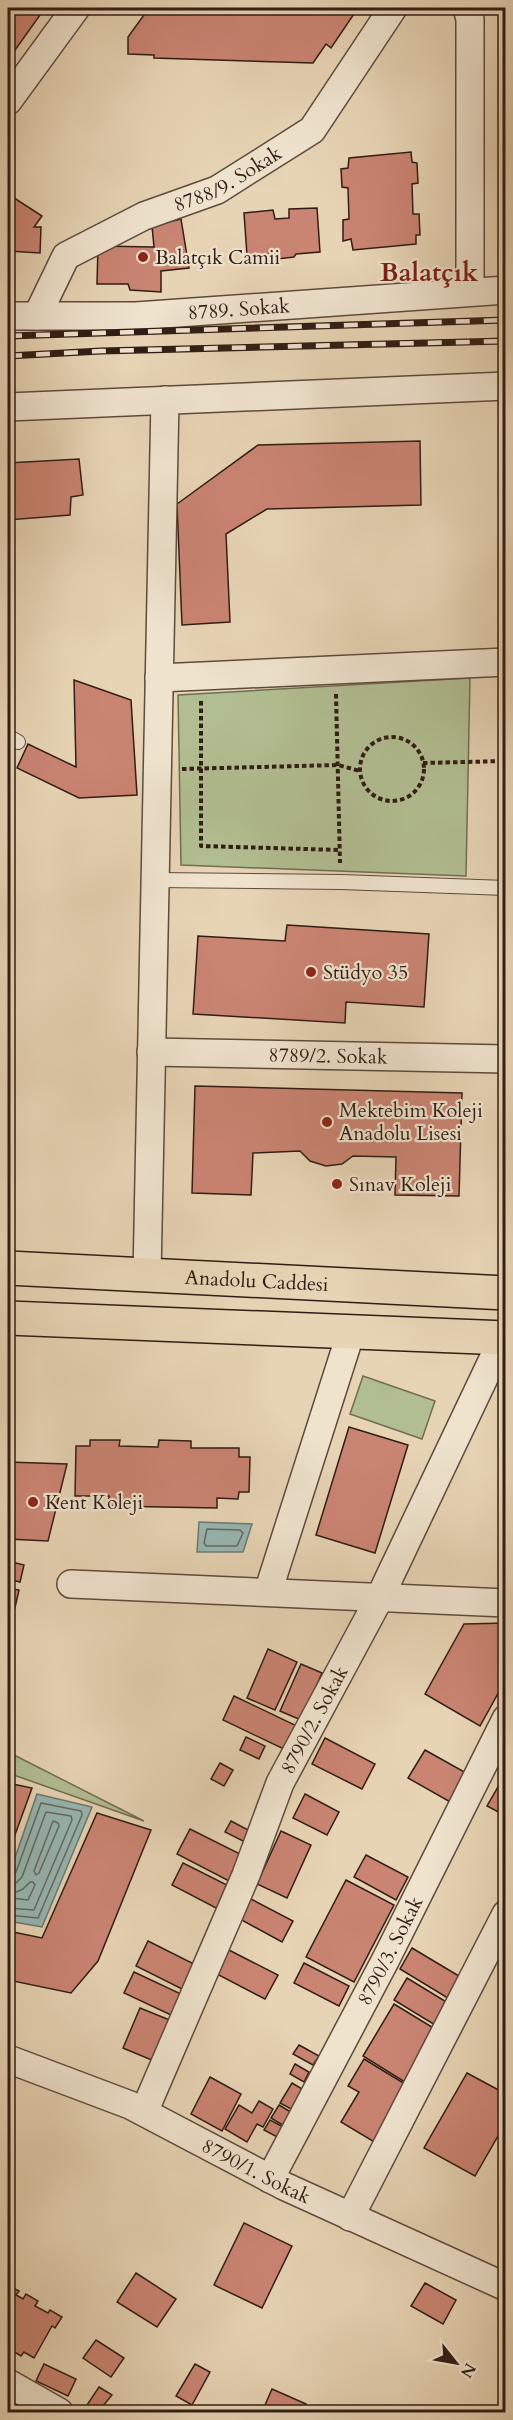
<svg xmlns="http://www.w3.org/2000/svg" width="513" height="2420" viewBox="0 0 513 2420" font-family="Cardo,serif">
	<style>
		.green { fill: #b1be91; stroke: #716e53; stroke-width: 1.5 }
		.water { fill: #97b7b2; stroke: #6e7973; stroke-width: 1.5 }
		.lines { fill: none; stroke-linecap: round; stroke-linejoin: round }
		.shore { stroke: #646a64; stroke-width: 1.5 }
		.building { fill: #ca8472; stroke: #311d15; stroke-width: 1.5 }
		.service-casing { stroke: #5e4b3d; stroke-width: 16 }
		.minor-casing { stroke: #5e4b3d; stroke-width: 30 }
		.trunk-casing { stroke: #311d15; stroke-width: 36 }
		.path { stroke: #311d15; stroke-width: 4; stroke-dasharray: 4.5 3; stroke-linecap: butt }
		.service { stroke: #efe3ce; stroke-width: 14 }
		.minor { stroke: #efe3ce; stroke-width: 27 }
		.trunk { stroke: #e7d4b4; stroke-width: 33 }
		.rail-casing { stroke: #311d15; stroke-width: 7 }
		.rail { stroke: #efe3ce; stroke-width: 4.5; stroke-dasharray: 14; stroke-linecap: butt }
		.poi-dot { fill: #8f2418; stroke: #efe3ce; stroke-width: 2 }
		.labels { text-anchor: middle; stroke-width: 4.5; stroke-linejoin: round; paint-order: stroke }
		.street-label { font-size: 20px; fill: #311d15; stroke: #efe3ce }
		.poi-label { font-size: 20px; fill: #311d15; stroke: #efe3ce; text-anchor: start }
		.district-label { font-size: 26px; font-weight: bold; fill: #7a1f14; stroke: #efe3ce }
	</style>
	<rect width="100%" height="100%" fill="#e7d4b4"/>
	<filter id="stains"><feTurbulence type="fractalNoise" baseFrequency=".00333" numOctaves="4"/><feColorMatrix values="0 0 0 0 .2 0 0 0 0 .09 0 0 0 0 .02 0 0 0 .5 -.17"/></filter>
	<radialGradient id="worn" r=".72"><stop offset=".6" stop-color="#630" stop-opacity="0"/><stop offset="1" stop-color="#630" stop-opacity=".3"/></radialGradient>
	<g class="green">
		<path d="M470,678L466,876L181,865L178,695Z"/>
		<path d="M363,1376L435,1401L422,1439L350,1414Z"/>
		<path d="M14,1755L144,1821L8,1773Z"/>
	</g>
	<g class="water">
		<path d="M199,1522L252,1524L243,1552H197Z"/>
		<path d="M37,1794L92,1807L42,1927L8,1921V1878Z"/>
	</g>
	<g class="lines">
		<g class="shore">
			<path d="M207,1529L240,1530L243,1533L237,1546H206L204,1543Z"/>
			<path d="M53,1821L58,1823L59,1826L39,1873L36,1875L34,1871Z"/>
			<path d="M8,1877L13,1876L16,1872L41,1803L81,1811L82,1815L38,1918L8,1915"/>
			<path d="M30,1882H33L35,1885L28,1900L12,1898V1894L23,1889Z"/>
			<path d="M8,1885L16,1883L22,1877L46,1812L71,1816L72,1820L34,1910L8,1908"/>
		</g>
	</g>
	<g class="building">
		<path d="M8,8H45L8,60Z"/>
		<path d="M149,8H358L331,48L326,44L313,63L154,58V55L128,54V37Z"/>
		<path d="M411,152L412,162L417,163L418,183L412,184L413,214H419L420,235H416V244L353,250L351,239L343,241V220L349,219L348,188L342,187L341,169L348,168L349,158Z"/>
		<path d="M8,194L42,216L34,227H41L40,253L8,251Z"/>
		<path d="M317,208L320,252L296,254L294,257L277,259L276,254L247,255L244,213L273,210L275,219L289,218V209Z"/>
		<path d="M181,219L189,268L161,271V292L130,290L128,284H97L98,246L154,247L152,226Z"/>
		<path d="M420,441L421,505L267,509L226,534L230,622L182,625L177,504L258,445Z"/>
		<path d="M79,459L83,495L71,497L70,515L8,520V463Z"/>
		<path d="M74,680L131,700L137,795L79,798L17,768L28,744L76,767Z"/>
		<path d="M287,925L429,934L424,1007L346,1002L345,1023L193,1014L198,936L285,941Z"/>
		<path d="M195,1086L462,1093L459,1196L395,1195L396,1157L353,1156L342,1164L326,1166L310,1161L300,1151L253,1153L251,1195L192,1193Z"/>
		<path d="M349,1427L408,1445L375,1553L316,1535Z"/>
		<path d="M90,1440H120L119,1446L158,1447L159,1440L191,1441V1448H239V1457H250L249,1492H239L238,1499L217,1498V1508L109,1506V1496H75L76,1446H90Z"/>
		<path d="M8,1462L67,1464L48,1541L8,1539Z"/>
		<path d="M8,1561L24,1565L20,1582L8,1579Z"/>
		<path d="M8,1588L19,1590L8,1638Z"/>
		<path d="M506,1623V1679L480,1726L425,1694L464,1624Z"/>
		<path d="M268,1649L297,1662L275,1710L247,1698Z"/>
		<path d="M301,1664L322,1673L301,1720L280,1711Z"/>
		<path d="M234,1696L299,1727L288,1751L223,1720Z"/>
		<path d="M246,1737L265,1746L259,1759L240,1750Z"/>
		<path d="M325,1738L375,1764L362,1789L312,1764Z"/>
		<path d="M425,1750L468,1774L452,1803L408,1778Z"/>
		<path d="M220,1763L233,1770L224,1786L211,1779Z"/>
		<path d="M506,1773V1816L487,1806Z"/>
		<path d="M8,1783L32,1788L8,1854Z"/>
		<path d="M305,1794L339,1812L327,1835L293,1818Z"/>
		<path d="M97,1813L151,1830L98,1961L71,1993L8,1980V1931L42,1938Z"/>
		<path d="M231,1821L252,1832L247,1843L225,1832Z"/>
		<path d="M190,1829L244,1856L231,1882L177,1854Z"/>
		<path d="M281,1831L311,1845L287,1898L257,1884Z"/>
		<path d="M366,1855L408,1877L396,1900L354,1877Z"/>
		<path d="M183,1863L229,1886L218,1909L172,1885Z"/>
		<path d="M346,1880L394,1905L354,1982L306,1957Z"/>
		<path d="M249,1898L293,1921L282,1942L238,1918Z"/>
		<path d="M148,1941L194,1964L182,1989L136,1966Z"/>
		<path d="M225,1948L278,1975L265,1999L213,1972Z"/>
		<path d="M412,1948L464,1979L451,2000L400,1969Z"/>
		<path d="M304,1963L349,1986L339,2006L294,1983Z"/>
		<path d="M134,1972L181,1994L171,2015L124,1993Z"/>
		<path d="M407,1978L453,2006L440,2028L394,2000Z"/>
		<path d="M394,2004L440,2032L408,2084L363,2056Z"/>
		<path d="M140,2008L172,2021L154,2061L123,2048Z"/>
		<path d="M299,2045L319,2056L313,2065L293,2054Z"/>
		<path d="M364,2059L410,2087L376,2143L341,2122L359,2092L348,2086Z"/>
		<path d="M295,2064L309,2072L304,2082L290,2074Z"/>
		<path d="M467,2073L506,2094V2122L475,2176L424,2148Z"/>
		<path d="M210,2077L241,2094L222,2131L191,2114Z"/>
		<path d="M292,2083L307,2092L295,2111L280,2103Z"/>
		<path d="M259,2101L273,2109L263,2127L257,2124L247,2142L225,2129L239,2105L252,2113Z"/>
		<path d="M279,2105L294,2114L286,2127L271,2118Z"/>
		<path d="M270,2120L287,2129L281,2139L264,2130Z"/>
		<path d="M244,2223L292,2246L262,2308L214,2285Z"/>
		<path d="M136,2273L176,2299L157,2327L117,2302Z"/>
		<path d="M425,2283L456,2300L443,2324L411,2306Z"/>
		<path d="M10,2286L19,2291L16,2295L23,2299L26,2294L38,2301L35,2306L48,2313L50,2310L62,2317L55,2328L52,2326L34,2358L24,2352L21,2356L8,2348V2291Z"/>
		<path d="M96,2340L124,2358L111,2377L83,2358Z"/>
		<path d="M44,2364L76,2379L68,2396L36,2381Z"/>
		<path d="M195,2364L210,2372L192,2405L176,2396Z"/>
		<path d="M99,2387L112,2395L98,2412L87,2405Z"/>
		<path d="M272,2389L306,2404L303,2412H262Z"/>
	</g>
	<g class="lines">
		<defs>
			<g id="service">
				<path d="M8,736L18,742"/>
				<path d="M155,880L341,882L506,888"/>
			</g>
			<g id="minor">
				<path d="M467,8L470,19V291"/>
				<path d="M8,101L76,8"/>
				<path id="s1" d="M8,316H136L506,290"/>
				<path id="s2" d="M37,316L66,256L144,216L217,190L312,130L393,8"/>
				<path d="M8,407L506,386"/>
				<path d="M159,678L506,662"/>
				<path id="s3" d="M151,1052L506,1059"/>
				<path d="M147,1275L165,400"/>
				<path d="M71,1584L506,1603"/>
				<path d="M268,1592L351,1332"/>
				<path id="s4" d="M8,2059L130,2105L284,2186L506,2287"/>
				<path id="s5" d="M144,2112L246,1875L280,1783L380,1597L503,1338"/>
				<path id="s6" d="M270,2179L386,1959L506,1719"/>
				<path d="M350,2217L506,1914"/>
				<path d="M8,2383L59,2412"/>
			</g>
			<g id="trunk">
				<path id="s7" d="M8,1268L506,1293"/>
				<path d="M8,1318L506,1338"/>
			</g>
		</defs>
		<use href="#service" class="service-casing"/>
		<use href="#minor" class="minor-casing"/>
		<use href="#trunk" class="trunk-casing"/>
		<g class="path">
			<path d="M336,694L340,863"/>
			<path d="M201,701V846L340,850"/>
			<circle cx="392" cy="769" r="32"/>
			<path d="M423,763L506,761"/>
			<path d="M182,769L338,765L360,771"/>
		</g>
		<use href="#service" class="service"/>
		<use href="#minor" class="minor"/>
		<use href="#trunk" class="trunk"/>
		<defs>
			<g id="rail">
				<path d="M8,336L506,320"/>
				<path d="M8,356L101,351L506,341"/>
			</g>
		</defs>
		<use href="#rail" class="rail-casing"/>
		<use href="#rail" class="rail"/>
	</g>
	<g class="poi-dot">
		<circle cx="143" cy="257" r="6"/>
		<circle cx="311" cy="972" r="6"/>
		<circle cx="327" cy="1122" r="6"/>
		<circle cx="337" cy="1184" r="6"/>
		<circle cx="33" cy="1502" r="6"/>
	</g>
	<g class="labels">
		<g class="street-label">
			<text dy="7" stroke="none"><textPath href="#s2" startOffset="246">8788/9. Sokak</textPath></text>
			<text dy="7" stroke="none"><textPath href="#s1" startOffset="231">8789. Sokak</textPath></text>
			<text dy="7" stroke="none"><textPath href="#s3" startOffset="177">8789/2. Sokak</textPath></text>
			<text dy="7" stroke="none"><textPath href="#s7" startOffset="249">Anadolu Caddesi</textPath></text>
			<text dy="7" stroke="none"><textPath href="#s5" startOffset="428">8790/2. Sokak</textPath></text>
			<text dy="7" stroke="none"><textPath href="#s6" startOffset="258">8790/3. Sokak</textPath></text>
			<text dy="7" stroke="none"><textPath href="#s4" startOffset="273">8790/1. Sokak</textPath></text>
		</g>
		<g class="poi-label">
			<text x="155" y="264">Balatçık Camii</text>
			<text x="323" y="979">Stüdyo 35</text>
			<text x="339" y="1117">Mektebim Koleji<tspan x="339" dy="23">Anadolu Lisesi</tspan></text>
			<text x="349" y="1191">Sınav Koleji</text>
			<text x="45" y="1509">Kent Koleji</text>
		</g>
		<g class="district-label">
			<text x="429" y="281">Balatçık</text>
		</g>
	</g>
	<rect width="513" height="2420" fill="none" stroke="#e7d4b4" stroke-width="30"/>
	<rect x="9" y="9" width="495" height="2402" fill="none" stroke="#311d15" stroke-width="3"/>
	<rect x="15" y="15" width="483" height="2390" fill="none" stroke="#311d15" stroke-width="1.5"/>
	<g transform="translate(456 2363) rotate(121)" stroke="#efe3ce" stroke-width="4.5" paint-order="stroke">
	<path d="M0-4.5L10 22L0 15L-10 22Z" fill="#311d15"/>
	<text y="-9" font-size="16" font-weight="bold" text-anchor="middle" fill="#311d15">N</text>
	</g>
	<rect width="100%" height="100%" filter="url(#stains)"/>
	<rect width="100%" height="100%" fill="url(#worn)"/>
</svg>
